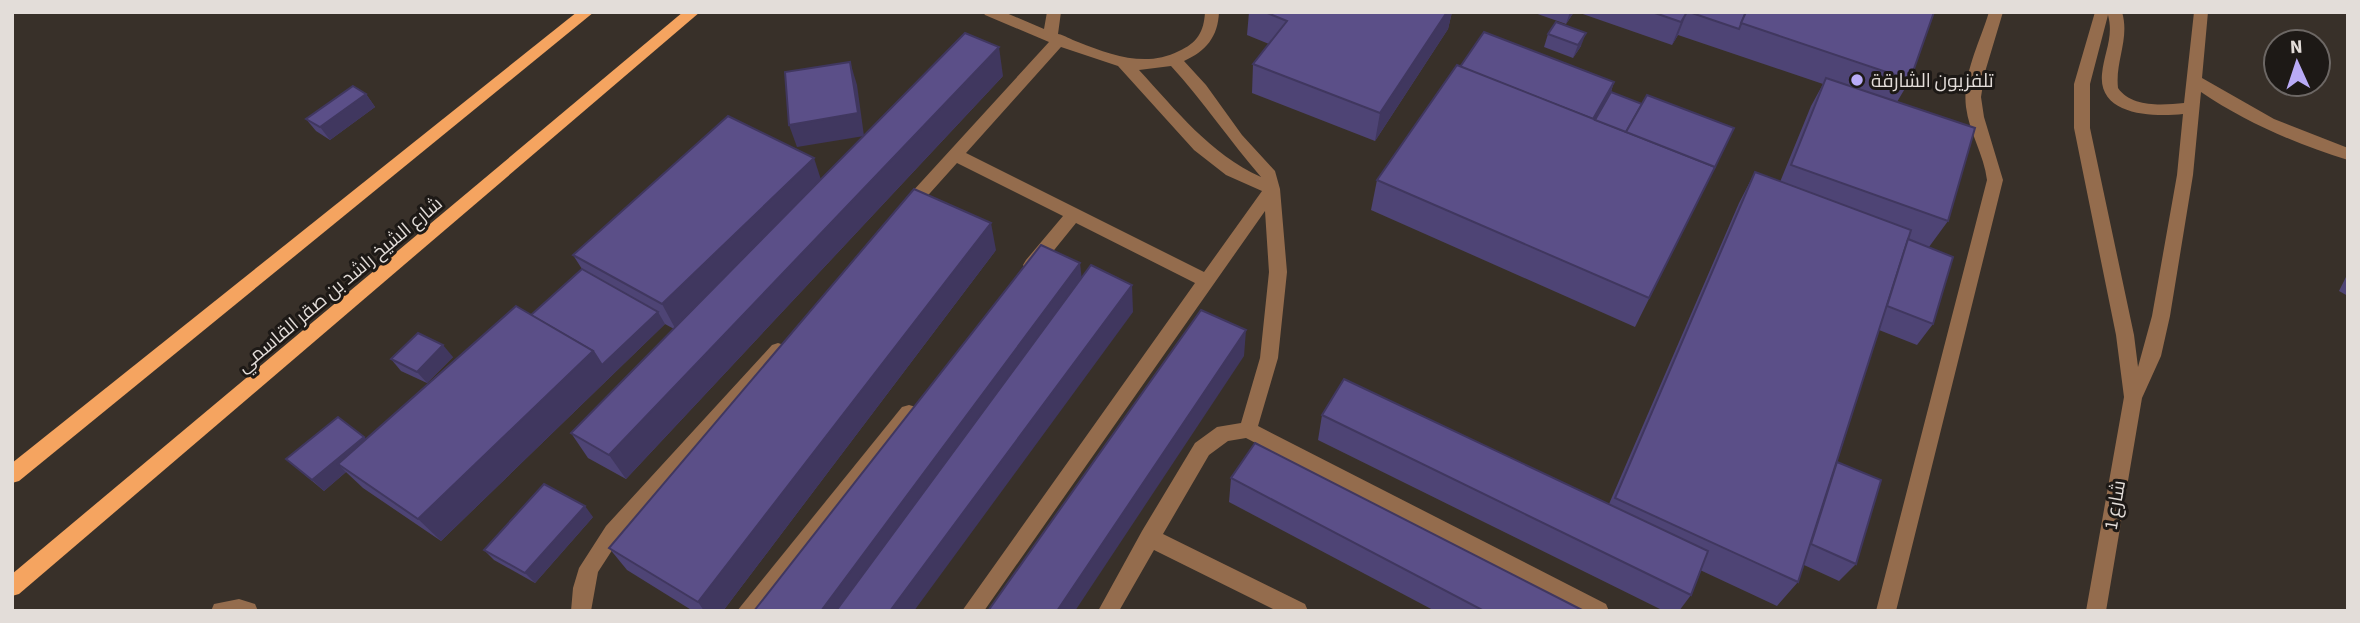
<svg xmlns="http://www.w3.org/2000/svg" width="2360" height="623" viewBox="0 0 2360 623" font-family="'Source Sans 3',Cairo,sans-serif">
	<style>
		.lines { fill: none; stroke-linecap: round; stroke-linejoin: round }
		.minor { fill: #946c4d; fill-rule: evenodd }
		.major { fill: #f5a460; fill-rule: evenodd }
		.wall { fill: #4e4475 }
		.shaded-wall { fill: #40375f }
		.building { fill: #5b4f88; stroke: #40375f; stroke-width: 2 }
		.poi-dot { fill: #b9abf7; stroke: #1d1916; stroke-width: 2.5 }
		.labels { text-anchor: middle; stroke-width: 6; stroke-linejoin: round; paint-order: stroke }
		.poi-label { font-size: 19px; fill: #e3ddd9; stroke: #1d1916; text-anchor: start }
		.street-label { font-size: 19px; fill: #e3ddd9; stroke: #1d1916 }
	</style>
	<rect width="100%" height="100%" fill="#383029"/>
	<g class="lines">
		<g class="minor">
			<path d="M983,12H1004L1044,29L1047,12H1061L1058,34C1065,35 1071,40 1078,42C1111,55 1146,68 1179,51C1197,43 1204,32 1205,12H1219C1218,37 1206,51 1184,61L1206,85L1242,135L1275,171L1280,189L1287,272L1278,358L1258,426L1606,604L1609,611H1578L1246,438L1228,441L1209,455L1163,534L1305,604L1308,611H1277L1154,550L1119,611H1098L1142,531L1195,443L1217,427L1241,423L1260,358L1269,272L1265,211L984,611H962L1195,283L1076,223L1038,270H1026L1023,265L1026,260L1063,216L957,163L913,212H901L899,208L901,204L1049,42L985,15ZM1061,47L1118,66L1194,150L1226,175L1262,191L1204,272L966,153ZM1171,66C1203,101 1230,141 1261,177C1210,154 1176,110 1139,70Z"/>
			<path d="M1989,12H2003L1985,72L1981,97L1984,117L2003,180L1896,611H1876L1987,180C1984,155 1969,132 1966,107C1962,75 1980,42 1989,12Z"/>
			<path d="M2095,12H2122C2130,39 2115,61 2118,88C2132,108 2163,105 2184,103L2194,12H2208L2202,78L2274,119L2348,148V160C2296,144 2245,122 2201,92L2193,175L2170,316L2161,356L2142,398L2106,611H2086L2124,397L2116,335L2074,128V84ZM2108,15C2114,37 2104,53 2102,74C2098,116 2154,117 2183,114L2177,175L2152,316L2138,367L2134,335L2090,128V84Z"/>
			<path d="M778,343L784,345L787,350L784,355L620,538L598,572L591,611H571L573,588L579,568L606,526L772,345Z"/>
			<path d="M909,405L916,407L918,413L916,419L760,611H737L902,407Z"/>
			<path d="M239,599L255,604L258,611H211L214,604Z"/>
		</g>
		<g class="major">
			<path d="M577,12H594L19,481L12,483V463Z"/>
			<path d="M683,12H700L19,594L12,596V574Z"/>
		</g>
	</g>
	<g class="wall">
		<path d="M1249,12H1452L1448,29L1375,141L1252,93L1253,64L1269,44L1247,35Z"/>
		<path d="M1532,12H1574L1566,24Z"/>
		<path d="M1577,12H1934L1910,80L1897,102L1948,221L1929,247L1933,324L1917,345L1879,330L1837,462L1856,564L1839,581L1804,565L1798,582L1777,606L1700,570L1691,595L1679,611H1664L1318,440L1322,415L1609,504L1739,203L1755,172L1780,182L1811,106L1823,84L1678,35L1672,45Z"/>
		<path d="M1548,34L1581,46L1573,58L1544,47Z"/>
		<path d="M1460,67L1614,82L1611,92L1642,104L1734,128L1635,327L1371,210L1377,180Z"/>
		<path d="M1003,76L626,479L588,458L571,433L674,329L665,324L441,541L363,488L346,472L324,491L286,459L364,437L366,440L531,315L582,269L573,255L821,179Z"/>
		<path d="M366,94L375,107L330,140L316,131L306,119Z"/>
		<path d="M996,250L723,611H693L627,570L609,548Z"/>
		<path d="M2348,273V296L2339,291Z"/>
		<path d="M453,357L427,383L401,371L391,359Z"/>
		<path d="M1231,478L1584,611H1435L1229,502Z"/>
		<path d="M593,517L535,583L494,560L484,550Z"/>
	</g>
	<g class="shaded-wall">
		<path d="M1447,12H1452L1448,29L1375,141L1380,113Z"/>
		<path d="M1570,12H1574L1566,24Z"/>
		<path d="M1687,12L1678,35L1672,45L1681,22Z"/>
		<path d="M1586,33L1581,46L1573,58L1578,45Z"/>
		<path d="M999,47L1003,76L626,479L609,455Z"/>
		<path d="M850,62L857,85L864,136L797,147L789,125Z"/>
		<path d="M1614,82L1606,105L1589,127Z"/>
		<path d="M366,94L375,107L330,140L320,127Z"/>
		<path d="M814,158L823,186L676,330L662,304Z"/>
		<path d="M991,223L996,250L723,611H704L698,602Z"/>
		<path d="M1080,263L1083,290L848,611H821Z"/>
		<path d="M1132,285L1133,312L914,611H890Z"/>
		<path d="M658,312L665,324L441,541L418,519L593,351Z"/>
		<path d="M1246,330L1244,356L1075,611H1057Z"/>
		<path d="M443,345L453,357L427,383L417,372Z"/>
		<path d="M364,437L375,448L338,464L346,472L324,491L312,480Z"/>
		<path d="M585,506L593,517L535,583L525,573Z"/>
	</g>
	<g class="building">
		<path d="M1265,12H1447L1380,113L1253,64L1287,21Z"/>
		<path d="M1652,12H1687L1681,22Z"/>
		<path d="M1689,12H1746L1739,29Z"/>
		<path d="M1746,12H1934L1910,80L1741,23Z"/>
		<path d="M1556,22L1586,33L1578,45L1548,34Z"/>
		<path d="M1484,32L1614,82L1593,119L1460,67Z"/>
		<path d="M965,33L999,47L609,455L571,433Z"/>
		<path d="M850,62L858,113L789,125L785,72Z"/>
		<path d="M1457,65L1715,167L1649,298L1377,180Z"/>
		<path d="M1826,78L1975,128L1948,221L1791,165Z"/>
		<path d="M353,86L366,94L320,127L306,119Z"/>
		<path d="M1611,92L1642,104L1626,132L1595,120Z"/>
		<path d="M1647,95L1734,128L1715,167L1626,132Z"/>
		<path d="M728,116L814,158L662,304L573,255Z"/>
		<path d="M1755,172L1911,230L1798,582L1615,498Z"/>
		<path d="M914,189L991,223L698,602L609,548Z"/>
		<path d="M1908,239L1953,257L1933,324L1887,306Z"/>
		<path d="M1041,245L1080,263L821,611H754Z"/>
		<path d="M1091,265L1132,285L890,611H836Z"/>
		<path d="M582,269L658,312L602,365L593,351L531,315Z"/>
		<path d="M516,306L593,351L418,519L338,464Z"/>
		<path d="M1201,310L1246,330L1057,611H988Z"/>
		<path d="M418,333L443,345L417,372L391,359Z"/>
		<path d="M1344,379L1708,551L1691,595L1322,415Z"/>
		<path d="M338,417L364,437L312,480L286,459Z"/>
		<path d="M1255,443L1584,611H1484L1231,478Z"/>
		<path d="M1837,462L1881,480L1856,564L1811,544Z"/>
		<path d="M544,484L585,506L525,573L484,550Z"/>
	</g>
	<circle class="poi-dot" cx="1857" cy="80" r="7"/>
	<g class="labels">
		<g class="poi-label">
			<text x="1871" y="87">تلفزيون الشارقة</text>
		</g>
		<g class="street-label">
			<text transform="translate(339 284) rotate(-40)" y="7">شارع الشيخ راشد بن صقر القاسمي</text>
			<text transform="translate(2114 505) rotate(-80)" y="7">شارع 1</text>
		</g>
	</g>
	<rect width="2360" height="623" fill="none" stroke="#e3ddd9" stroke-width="28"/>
	<g transform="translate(2297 63) rotate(357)"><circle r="33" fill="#1d1916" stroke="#6c6764" stroke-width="2"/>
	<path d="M0-5L12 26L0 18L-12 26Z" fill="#b9abf7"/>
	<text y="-10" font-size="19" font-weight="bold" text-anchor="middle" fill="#e3ddd9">N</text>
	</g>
</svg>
